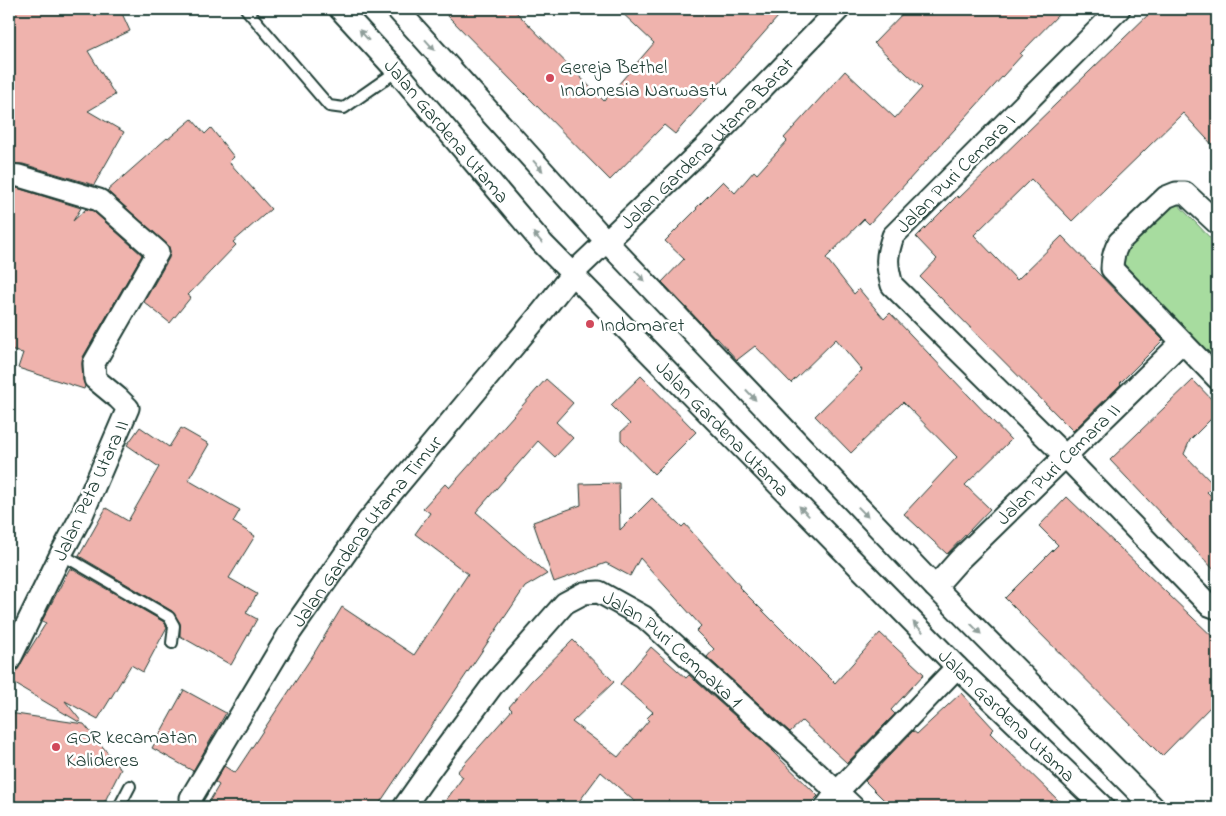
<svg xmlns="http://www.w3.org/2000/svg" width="1226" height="816" viewBox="0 0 1226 816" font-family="'Indie Flower',sans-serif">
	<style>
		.green { fill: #a7dc9f; stroke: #638c6a }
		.building { fill: #efb3ad; stroke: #1f3d34 }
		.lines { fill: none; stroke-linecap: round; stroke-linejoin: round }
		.lane-casing { stroke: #1f3d34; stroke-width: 14 }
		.street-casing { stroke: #1f3d34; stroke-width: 25 }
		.lane { stroke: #fff; stroke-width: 10 }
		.street { stroke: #fff; stroke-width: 21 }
		.oneway { fill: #8f9e9a }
		.poi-dot { fill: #d1495b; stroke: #fff; stroke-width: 2 }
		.labels { text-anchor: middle; stroke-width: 5; stroke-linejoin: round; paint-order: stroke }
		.poi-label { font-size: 20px; fill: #1f3d34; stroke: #fff; text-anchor: start }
		.street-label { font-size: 20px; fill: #1f3d34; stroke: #fff }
	</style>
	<rect width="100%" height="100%" fill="#fff"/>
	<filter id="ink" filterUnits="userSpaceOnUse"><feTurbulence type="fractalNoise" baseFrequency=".02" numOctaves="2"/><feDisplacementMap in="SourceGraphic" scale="10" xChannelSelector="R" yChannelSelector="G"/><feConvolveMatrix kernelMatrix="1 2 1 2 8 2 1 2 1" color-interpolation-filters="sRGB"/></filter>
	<g filter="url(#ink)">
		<path class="green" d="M1170,196L1217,245V367L1112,255Z"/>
		<g class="building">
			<path d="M9,9H120L130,31L88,51L115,95L88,111L124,132L94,185L23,164L9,163Z"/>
			<path d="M441,9H513L604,101L654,43L618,9H785L675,134L664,125L610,180Z"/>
			<path d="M907,9H1064L1020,54L1022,55L869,224L864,219L826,258L854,294L859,289L884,319L890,313L1011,440L965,485L990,509L947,554L904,514L957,457L903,402L851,453L815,416L862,370L836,339L791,383L755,346L737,360L717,338L716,339L662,282L684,259L665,241L697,209L696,208L723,181L735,193L754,171L757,174L787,141L784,138L845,71L895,118L922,88L874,43Z"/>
			<path d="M1154,9H1217V150L1183,113L1072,221L1031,179L974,235L1017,280L1062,236L1163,340L1120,383L1121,384L1073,431L920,277L937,259L916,237L957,196L959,198Z"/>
			<path d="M192,119L205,134L211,128L234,157L229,162L271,209L233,242L236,245L188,295L191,297L170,323L144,302L169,258L170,252L169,247L166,243L107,191L167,138L168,139Z"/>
			<path d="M9,188H17L81,208L73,221L86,209L93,211L142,255L83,357L82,364L83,380L85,386L84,389L18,368L23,353L9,350Z"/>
			<path d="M641,376L696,432L654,474L621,440V432L630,424L611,405Z"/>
			<path d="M546,379L573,403L556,422L573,438L555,457L538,441L476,512L547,574L525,587L377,807H206L219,785L215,782L224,766L235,773L313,655L342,607L414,655L468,574L415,534L430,513L423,508L445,484L449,488Z"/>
			<path d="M1193,380L1217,405V413L1190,440L1184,454L1214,485L1207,492L1217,502V573L1110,460Z"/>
			<path d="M140,427L169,447L181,428L209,444L188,480L240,510L233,522L255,536L229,578L257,594L246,613L257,619L231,665L180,636V623L172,611L79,556L106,508L128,521L159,467L127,445Z"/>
			<path d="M619,483L620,530L652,498L682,527L685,524L740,586L739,587L835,683L880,633L924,674L891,710L895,714L847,763L802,721L790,732L707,657L714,649L696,631L701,626L640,558L630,576L606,563L554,582L533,522L581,505L580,484Z"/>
			<path d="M1067,497L1217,641V700L1162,756L1005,598L1058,545L1039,526Z"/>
			<path d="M70,568L164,622L167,627L143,672L131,665L98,719L65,701L81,721L79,722L10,681L46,623L42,621Z"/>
			<path d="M573,640L614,682L572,722L618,757L649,720L647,718L653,712L620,684L651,647L686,678L689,675L773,750L772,751L818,796L807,807H641L601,772L575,807H441L463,777L457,772L512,710L509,707L531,681Z"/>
			<path d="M184,690L226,713L193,771L152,748Z"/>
			<path d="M961,693L994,729L990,733L1065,807H891L865,781L913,731L917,734Z"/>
			<path d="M9,713L84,724L121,769L102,807H9Z"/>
		</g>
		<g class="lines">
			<defs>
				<g id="lane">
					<path d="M246,9L329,106L344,108L397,71"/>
					<path d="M61,554L169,617L174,626L172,643"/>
					<path d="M119,807L130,786"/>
				</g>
				<g id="street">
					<path id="s1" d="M340,9L397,71L543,244L957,667L1103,807"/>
					<path d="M397,9L606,241L935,587L1153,807"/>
					<path d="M1119,9L893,236C886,257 886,263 892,285L1065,456L1209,605L1217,608"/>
					<path d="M9,175L19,176L99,200L158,252L94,363L95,379L118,398L128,408L82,515L61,554L9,661"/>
					<path d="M1217,223L1185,193H1176L1166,197L1119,242C1114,251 1112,258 1112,269L1217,378"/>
					<path id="s2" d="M935,587L959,560L1182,342"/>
					<path id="s3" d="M192,807L191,798L289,634L368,521L542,312L572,274L708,144L839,9"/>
					<path id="s4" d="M404,807L432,767L492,686L565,603L584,593L599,592L644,617L818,774L853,807"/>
					<path d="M826,807L837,792L957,667"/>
				</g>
			</defs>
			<use href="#lane" class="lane-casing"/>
			<use href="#street" class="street-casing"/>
			<use href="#lane" class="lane"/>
			<use href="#street" class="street"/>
		</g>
		<defs><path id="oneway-solid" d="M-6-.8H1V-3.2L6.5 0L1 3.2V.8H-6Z" transform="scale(1.25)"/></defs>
		<g class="oneway">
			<use href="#oneway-solid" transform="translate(364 35) rotate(-132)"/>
			<use href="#oneway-solid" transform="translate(430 45) rotate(48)"/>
			<use href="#oneway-solid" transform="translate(538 166) rotate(48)"/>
			<use href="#oneway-solid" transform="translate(538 238) rotate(-131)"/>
			<use href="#oneway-solid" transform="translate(640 276) rotate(46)"/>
			<use href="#oneway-solid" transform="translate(751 395) rotate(47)"/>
			<use href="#oneway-solid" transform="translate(804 511) rotate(-134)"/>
			<use href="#oneway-solid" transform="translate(863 512) rotate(46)"/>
			<use href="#oneway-solid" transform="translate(918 627) rotate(-134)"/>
			<use href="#oneway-solid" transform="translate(976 629) rotate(45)"/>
		</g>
	</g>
	<g class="poi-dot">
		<circle cx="550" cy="78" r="5"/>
		<circle cx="590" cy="324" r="5"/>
		<circle cx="56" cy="747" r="5"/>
	</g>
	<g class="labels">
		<g class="poi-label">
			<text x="560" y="73">Gereja Bethel<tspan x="560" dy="23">Indonesia Narwastu</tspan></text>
			<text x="600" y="331">Indomaret</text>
			<text x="66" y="743">GOR kecamatan<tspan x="66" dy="23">Kalideres</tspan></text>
		</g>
		<g class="street-label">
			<text dy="7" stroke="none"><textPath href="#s1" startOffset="162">Jalan Gardena Utama</textPath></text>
			<text dy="7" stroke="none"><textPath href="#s3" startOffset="846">Jalan Gardena Utama Barat</textPath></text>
			<text transform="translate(955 173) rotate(-45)" y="7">Jalan Puri Cemara I</text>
			<text dy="7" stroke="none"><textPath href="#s1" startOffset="568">Jalan Gardena Utama</textPath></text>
			<text dy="7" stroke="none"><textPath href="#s2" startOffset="174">Jalan Puri Cemara II</textPath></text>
			<text transform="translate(90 490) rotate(-65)" y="7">Jalan Peta Utara II</text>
			<text dy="7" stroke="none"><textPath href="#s3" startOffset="329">Jalan Gardena Utama Timur</textPath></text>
			<text dy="7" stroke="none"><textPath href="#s4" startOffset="390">Jalan Puri Cempaka 1</textPath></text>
			<text dy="7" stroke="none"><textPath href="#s1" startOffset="972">Jalan Gardena Utama</textPath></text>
		</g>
	</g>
	<rect width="1226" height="816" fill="none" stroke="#fff" stroke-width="30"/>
	<rect x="15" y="15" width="1196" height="786" fill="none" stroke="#1f3d34" stroke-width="2" filter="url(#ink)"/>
</svg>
